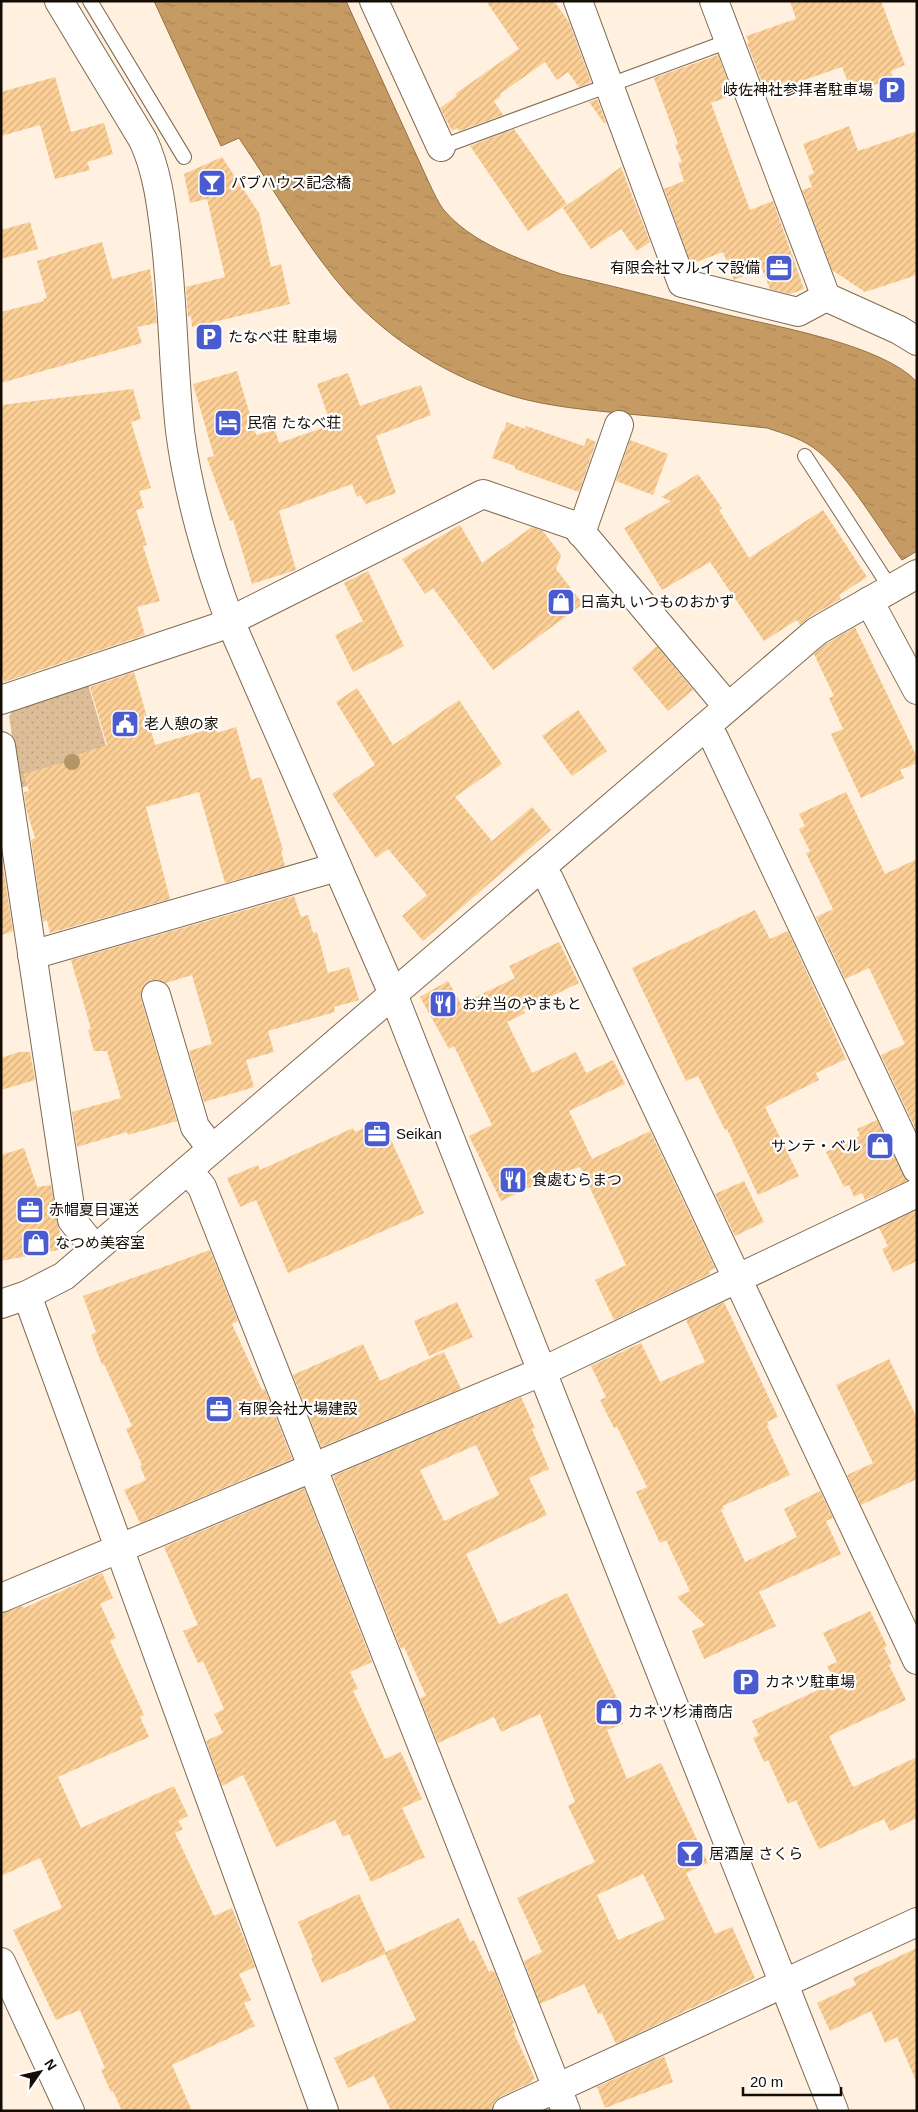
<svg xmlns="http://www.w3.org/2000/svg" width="918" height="2112" viewBox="0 0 918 2112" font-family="Arial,'Noto Sans JP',sans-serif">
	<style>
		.park { fill: url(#park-dots) }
		.water { fill: url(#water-ripples); stroke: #917046 }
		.building { fill: url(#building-hatch); fill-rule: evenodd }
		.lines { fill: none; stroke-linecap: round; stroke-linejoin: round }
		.lane-casing { stroke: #7f6a50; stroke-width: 16 }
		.street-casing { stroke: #7f6a50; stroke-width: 30 }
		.secondary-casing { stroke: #7f6a50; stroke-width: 30 }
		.lane { stroke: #fff; stroke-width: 14 }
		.street { stroke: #fff; stroke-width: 28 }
		.secondary { stroke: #fff; stroke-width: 28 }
		.tree { fill: #b39666 }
		.labels { text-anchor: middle; stroke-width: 4.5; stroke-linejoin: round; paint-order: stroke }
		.poi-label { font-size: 15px; fill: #140d04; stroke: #fff; text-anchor: start }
	</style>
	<defs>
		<pattern id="park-dots" width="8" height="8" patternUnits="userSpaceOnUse" patternTransform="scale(1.25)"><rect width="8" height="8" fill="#dcbd98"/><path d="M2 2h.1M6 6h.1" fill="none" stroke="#bca181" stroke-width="1.8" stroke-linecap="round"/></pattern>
		<pattern id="water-ripples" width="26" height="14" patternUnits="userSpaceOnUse" patternTransform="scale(1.25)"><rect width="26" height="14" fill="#c69b63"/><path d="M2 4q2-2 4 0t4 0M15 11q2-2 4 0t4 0" fill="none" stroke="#a98454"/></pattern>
		<pattern id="building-hatch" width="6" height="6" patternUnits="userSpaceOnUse" patternTransform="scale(1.25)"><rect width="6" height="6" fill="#fccf96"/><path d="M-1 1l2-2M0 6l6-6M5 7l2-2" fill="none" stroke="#d7b180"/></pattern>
	</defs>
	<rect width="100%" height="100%" fill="#fff0df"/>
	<path class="park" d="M88,684L111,763L20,788L9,716L14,709Z"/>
	<path class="water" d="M154,1H346L430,185C434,193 438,202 443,209C472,244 520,259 561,274C617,287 672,301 728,315C778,327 883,345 917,382V551L902,560C878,527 849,477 819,452C804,439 785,434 767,428C720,423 674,418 628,414C589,410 550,407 512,396C451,378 390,341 347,293C306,246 274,190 239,138L221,146Z"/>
	<g class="building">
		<path d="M486,1H554L569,22L591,82L579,87L568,72L557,80L545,62L500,94L501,96L494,101L503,115L459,131L457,128L452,131L440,108L457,96L455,94L519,49Z"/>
		<path d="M790,1H881L905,65L891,71L893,78L852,93L842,67L766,93L747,43L749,42L746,36L796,19Z"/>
		<path d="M718,55L733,95L711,103L750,210L773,201L804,289L790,294L770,289L762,269L734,280L723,252L691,264L664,189L684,181L678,163L682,162L675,145L678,144L654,78Z"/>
		<path d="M55,77L71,132L104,123L113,154L87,162L90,170L55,179L40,125L1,136V92Z"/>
		<path d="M597,99L606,122L604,123L589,102Z"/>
		<path d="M849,126L858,151L917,131V275L865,292L832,270L802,190L812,187L808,176L814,173L803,144Z"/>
		<path d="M514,129L567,204L528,231L470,146Z"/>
		<path d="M222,157L259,213L271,267L281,264L290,304L192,327L191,316L188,317L186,287L225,277L207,199L190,203L184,174Z"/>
		<path d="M621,167L650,242L637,251L621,229L591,249L563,208Z"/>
		<path d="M30,222L38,249L1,259V230Z"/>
		<path d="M102,242L112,279L150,269L157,323L137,327L142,343L1,383V312L44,301L43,299L47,298L37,261Z"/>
		<path d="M237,371L256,435L275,430L279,443L331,425L317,384L348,373L360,406L421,385L431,415L376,436L396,493L366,504L360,495L357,497L352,484L279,511L296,570L252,584L233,520L230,521L207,458L214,456L193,384Z"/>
		<path d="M133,389L141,419L131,422L151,488L139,491L144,508L136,510L147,545L143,546L160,601L137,607L145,635L4,682L1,672V405Z"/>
		<path d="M507,422L525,429L526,426L584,446L587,438L596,442L579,492L515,469V466L492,458L502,431L503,432Z"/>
		<path d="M630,440L668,454L653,495L616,481Z"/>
		<path d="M698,474L722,508L719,510L749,558L823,510L867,577L839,595L841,599L809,617L800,625L797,620L764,641L710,562L662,590L624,528L671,501L661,497Z"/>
		<path d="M460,525L482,563L532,527L543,531L561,555L556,569L583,604L493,670L433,588L425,594L402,559Z"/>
		<path d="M368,571L404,646L353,672L335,635L363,621L344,583Z"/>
		<path d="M855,627L917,757V763L900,770L904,778L861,798L831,734L843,729L829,698L834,696L814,654L826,644Z"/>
		<path d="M657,646L693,690L668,711L632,668Z"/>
		<path d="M134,672L155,745L216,727L217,733L236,727L251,780L261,777L283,850L281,851L285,866L225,883L199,792L146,807L170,899L50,933L47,920L43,922L31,840L35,838L26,808L24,792L29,791L23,774L80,758L79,754L107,745L90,687Z"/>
		<path d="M357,688L393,745L459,700L502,764L455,797L492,841L532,807L551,830L423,941L402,916L427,895L388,849L376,858L332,794L375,765L336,702Z"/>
		<path d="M578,710L607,751L572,776L542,736Z"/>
		<path d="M846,792L885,874L917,859V1132L881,1055L905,1044L869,968L845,979L816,917L833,909L806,853L810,851L799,829L805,826L799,814Z"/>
		<path d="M1,853L13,931L1,935Z"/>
		<path d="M294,896L301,917L308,915L313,933L317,932L328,973L349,967L359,1000L334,1007L335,1012L268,1031L274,1052L246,1060L254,1087L204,1102L189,1051L212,1044L192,975L166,983L159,980H151L145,984L141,991V999L177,1121L128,1135L127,1132L77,1147L72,1112L121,1098L107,1051H94L88,1030L91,1029L71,960Z"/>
		<path d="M755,910L770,939L788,931L846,1059L816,1073L819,1080L765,1107L799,1176L758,1195L727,1129L725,1130L698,1076L686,1081L632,968Z"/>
		<path d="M559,942L579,983L523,1010L525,1013L507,1022L532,1073L576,1052L586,1073L613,1060L625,1084L569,1111L592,1159L650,1131L715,1268L709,1271L710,1274L614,1320L595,1280L626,1265L580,1167L558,1174L501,1201L469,1136L492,1125L454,1046L449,1049L420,997L448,981L461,1004L515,978L509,966Z"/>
		<path d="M19,1052H30L35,1080L1,1090V1058Z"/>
		<path d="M382,1120L424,1213L288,1273L256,1200L240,1207L227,1178L258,1165L260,1170L353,1128L355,1132Z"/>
		<path d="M877,1120L907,1181L865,1200L862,1193L854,1197L849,1185L844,1187L826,1152L860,1136L857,1129Z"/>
		<path d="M24,1148L37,1187L51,1185L63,1249L1,1261V1155Z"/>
		<path d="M744,1181L764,1222L735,1236L715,1194Z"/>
		<path d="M917,1210V1261L893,1272L882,1249L888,1246L879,1228Z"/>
		<path d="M210,1250L238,1321L232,1324L262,1390L265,1389L292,1459L140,1523L124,1490L146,1480L140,1466L142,1465L126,1429L132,1426L104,1364L102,1365L91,1335L96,1332L83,1296Z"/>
		<path d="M457,1302L473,1337L429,1356L414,1321Z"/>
		<path d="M724,1302L778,1417L767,1422L769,1425L767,1426L790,1475L723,1506L724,1509L721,1510L745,1562L797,1537L784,1509L820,1491L833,1518L826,1521L841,1554L759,1592L776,1626L704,1659L692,1631L705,1625L677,1597L690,1591L666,1540L660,1543L636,1492L647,1487L617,1427L614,1428L600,1400L606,1397L591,1366L641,1343L660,1382L705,1362L686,1320Z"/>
		<path d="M363,1344L380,1381L444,1352L461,1389L321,1447L293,1375Z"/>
		<path d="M889,1359L917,1418V1479L861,1505L847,1475L873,1463L836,1385Z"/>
		<path d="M521,1397L535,1428L532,1429L549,1469L529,1478L547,1515L466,1554L499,1624L567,1593L624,1713L619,1714L623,1724L607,1730L627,1779L661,1763L708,1863L686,1873L715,1934L732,1927L755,1978L616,2044L602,2013L598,2014L584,1984L540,2004L524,1961L542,1952L517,1898L595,1862L568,1806L575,1802L540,1714L501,1732L494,1717L438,1743L420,1698L426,1696L404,1647L401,1649L333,1476ZM476,1445L499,1495L444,1521L420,1470ZM643,1874L665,1919L618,1940L597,1895Z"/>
		<path d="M304,1488L372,1662L350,1672L358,1689L353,1691L385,1759L401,1752L422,1799L402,1808L425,1857L371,1882L349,1834L343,1837L335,1820L276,1847L243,1775L222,1786L206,1741L223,1733L214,1714L224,1709L203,1661L198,1663L183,1631L198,1625L164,1547Z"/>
		<path d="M102,1573L113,1598L100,1604L116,1638L110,1641L144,1715L140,1717L149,1737L58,1777L81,1828L174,1786L188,1816L178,1821L183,1829L175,1833L214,1916L232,1908L255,1967L239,1974L251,2000L244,2003L255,2026L172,2065L192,2111H122L113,2091L111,2092L101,2070L105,2068L80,2010L56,2020L13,1930L62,1908L40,1858L1,1876V1613L22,1606L24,1608Z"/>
		<path d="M870,1611L887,1646L884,1648L892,1664L889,1665L906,1700L829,1736L853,1787L917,1757V1818L890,1831L884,1819L819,1849L796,1800L788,1804L768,1760L764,1762L753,1738L759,1735L752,1721L835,1682L827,1666L837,1662L823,1633Z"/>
		<path d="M359,1894L386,1952L459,1918L470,1942L474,1940L489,1972L492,1970L495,1973L514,2023L512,2024L516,2032L514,2033L535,2079L531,2081L532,2082L500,2097L494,2102L492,2111H391L374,2076L348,2088L334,2058L416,2020L385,1954L322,1983L311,1958L313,1957L298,1922Z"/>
		<path d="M917,1948V2083L897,2037L885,2043L871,2011L830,2031L817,2003L856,1985L853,1978Z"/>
		<path d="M664,2056L673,2082L605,2108L597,2087Z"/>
	</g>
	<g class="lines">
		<defs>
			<g id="lane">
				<path d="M90,1L184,157"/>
				<path d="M441,147L729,41"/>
				<path d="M805,456L891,589"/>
			</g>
			<g id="street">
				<path d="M374,1L441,147"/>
				<path d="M578,1L682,283L798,312L826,297"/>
				<path d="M714,1L826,297L899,330L917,341"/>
				<path d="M581,533L619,425"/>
				<path d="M869,601L917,690"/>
				<path d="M1,700L216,628L483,494L576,526L728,707"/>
				<path d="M705,727L714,738L917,1169"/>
				<path d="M1,746L72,1220L95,1249"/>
				<path d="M540,868L549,879L917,1660"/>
				<path d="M32,955L337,867"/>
				<path d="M156,995L195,1127L212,1149"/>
				<path d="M188,1170L202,1187L566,2111"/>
				<path d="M27,1295L324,2111"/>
				<path d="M1,1304L27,1295L64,1276L817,631L917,574"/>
				<path d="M1,1598L541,1372L917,1193"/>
				<path d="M1,1962L70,2111"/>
				<path d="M507,2111L917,1922"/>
			</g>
			<path id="secondary" d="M59,1L143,140C157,170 161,203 165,235C173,300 173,366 180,431C188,493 208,563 230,621L393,994L834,2111"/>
		</defs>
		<use href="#lane" class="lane-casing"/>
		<use href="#street" class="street-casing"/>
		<use href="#secondary" class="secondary-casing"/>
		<use href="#lane" class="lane"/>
		<use href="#street" class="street"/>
		<use href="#secondary" class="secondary"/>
	</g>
	<circle class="tree" cx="72" cy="762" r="8"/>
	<defs>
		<symbol id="parking-square" viewBox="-11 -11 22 22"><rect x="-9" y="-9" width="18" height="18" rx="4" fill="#4a5acf" stroke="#fff"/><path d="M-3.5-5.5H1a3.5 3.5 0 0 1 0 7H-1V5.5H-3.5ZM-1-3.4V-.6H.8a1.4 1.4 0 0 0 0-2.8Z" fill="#fff"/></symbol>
		<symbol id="bar-square" viewBox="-11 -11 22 22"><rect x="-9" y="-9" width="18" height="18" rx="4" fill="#4a5acf" stroke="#fff"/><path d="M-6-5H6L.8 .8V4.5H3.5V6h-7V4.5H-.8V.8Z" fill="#fff"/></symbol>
		<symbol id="office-square" viewBox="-11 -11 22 22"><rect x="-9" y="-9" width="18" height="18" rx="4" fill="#4a5acf" stroke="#fff"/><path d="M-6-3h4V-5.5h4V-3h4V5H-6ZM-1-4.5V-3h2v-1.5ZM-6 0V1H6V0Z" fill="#fff"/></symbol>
		<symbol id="hotel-square" viewBox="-11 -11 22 22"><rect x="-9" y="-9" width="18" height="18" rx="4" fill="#4a5acf" stroke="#fff"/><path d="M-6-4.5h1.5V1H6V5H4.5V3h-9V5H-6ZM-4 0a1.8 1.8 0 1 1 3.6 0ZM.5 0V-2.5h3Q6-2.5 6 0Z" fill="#fff"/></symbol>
		<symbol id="shop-square" viewBox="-11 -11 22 22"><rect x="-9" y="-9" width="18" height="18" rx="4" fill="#4a5acf" stroke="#fff"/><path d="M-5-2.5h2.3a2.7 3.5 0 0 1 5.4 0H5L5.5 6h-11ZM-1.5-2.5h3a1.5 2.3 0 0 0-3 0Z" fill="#fff"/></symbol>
		<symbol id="civic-square" viewBox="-11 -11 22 22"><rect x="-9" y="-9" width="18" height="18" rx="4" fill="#4a5acf" stroke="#fff"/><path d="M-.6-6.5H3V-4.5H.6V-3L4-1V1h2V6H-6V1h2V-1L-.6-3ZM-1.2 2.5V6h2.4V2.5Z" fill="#fff"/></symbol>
		<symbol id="restaurant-square" viewBox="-11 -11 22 22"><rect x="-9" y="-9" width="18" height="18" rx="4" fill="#4a5acf" stroke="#fff"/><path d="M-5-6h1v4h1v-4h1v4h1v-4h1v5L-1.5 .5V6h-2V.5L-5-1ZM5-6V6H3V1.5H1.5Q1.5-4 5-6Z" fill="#fff"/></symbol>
	</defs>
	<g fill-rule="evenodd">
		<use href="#parking-square" x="876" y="74" width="32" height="32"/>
		<use href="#bar-square" x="196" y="167" width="32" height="32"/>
		<use href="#office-square" x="763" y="252" width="32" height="32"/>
		<use href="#parking-square" x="193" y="321" width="32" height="32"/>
		<use href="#hotel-square" x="212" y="407" width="32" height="32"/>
		<use href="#shop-square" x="545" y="586" width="32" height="32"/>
		<use href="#civic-square" x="109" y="708" width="32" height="32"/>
		<use href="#restaurant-square" x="427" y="988" width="32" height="32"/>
		<use href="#office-square" x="361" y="1118" width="32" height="32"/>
		<use href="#shop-square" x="864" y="1130" width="32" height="32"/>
		<use href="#restaurant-square" x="497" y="1164" width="32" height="32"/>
		<use href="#office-square" x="14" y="1194" width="32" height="32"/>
		<use href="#shop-square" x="20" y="1227" width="32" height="32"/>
		<use href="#office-square" x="203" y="1393" width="32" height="32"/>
		<use href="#parking-square" x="730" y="1666" width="32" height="32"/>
		<use href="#shop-square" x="593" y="1696" width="32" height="32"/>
		<use href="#bar-square" x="674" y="1838" width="32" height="32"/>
	</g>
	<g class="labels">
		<g class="poi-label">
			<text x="873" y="95" text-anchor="end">岐佐神社参拝者駐車場</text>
			<text x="231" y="188">パブハウス記念橋</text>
			<text x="760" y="273" text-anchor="end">有限会社マルイマ設備</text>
			<text x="228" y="342">たなべ荘 駐車場</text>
			<text x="247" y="428">民宿 たなべ荘</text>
			<text x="580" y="607">日高丸 いつものおかず</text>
			<text x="144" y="729">老人憩の家</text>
			<text x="462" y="1009">お弁当のやまもと</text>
			<text x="396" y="1139">Seikan</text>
			<text x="861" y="1151" text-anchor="end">サンテ・ベル</text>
			<text x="532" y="1185">食處むらまつ</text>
			<text x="49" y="1215">赤帽夏目運送</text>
			<text x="55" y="1248">なつめ美容室</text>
			<text x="238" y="1414">有限会社大場建設</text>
			<text x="765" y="1687">カネツ駐車場</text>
			<text x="628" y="1717">カネツ杉浦商店</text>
			<text x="709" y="1859">居酒屋 さくら</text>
		</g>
	</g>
	<rect width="918" height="2112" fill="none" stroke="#140d04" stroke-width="5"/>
	<g transform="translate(40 2072) rotate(56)" stroke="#ffffff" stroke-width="4" paint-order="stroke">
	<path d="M0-4L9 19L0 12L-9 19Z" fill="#140d04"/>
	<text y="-8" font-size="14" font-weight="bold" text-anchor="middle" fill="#140d04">N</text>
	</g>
	<path d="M743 2087v8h98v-8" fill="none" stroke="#140d04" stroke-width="2.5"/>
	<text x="750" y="2087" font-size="15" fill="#140d04" stroke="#ffffff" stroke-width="4" paint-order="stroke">20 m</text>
</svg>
